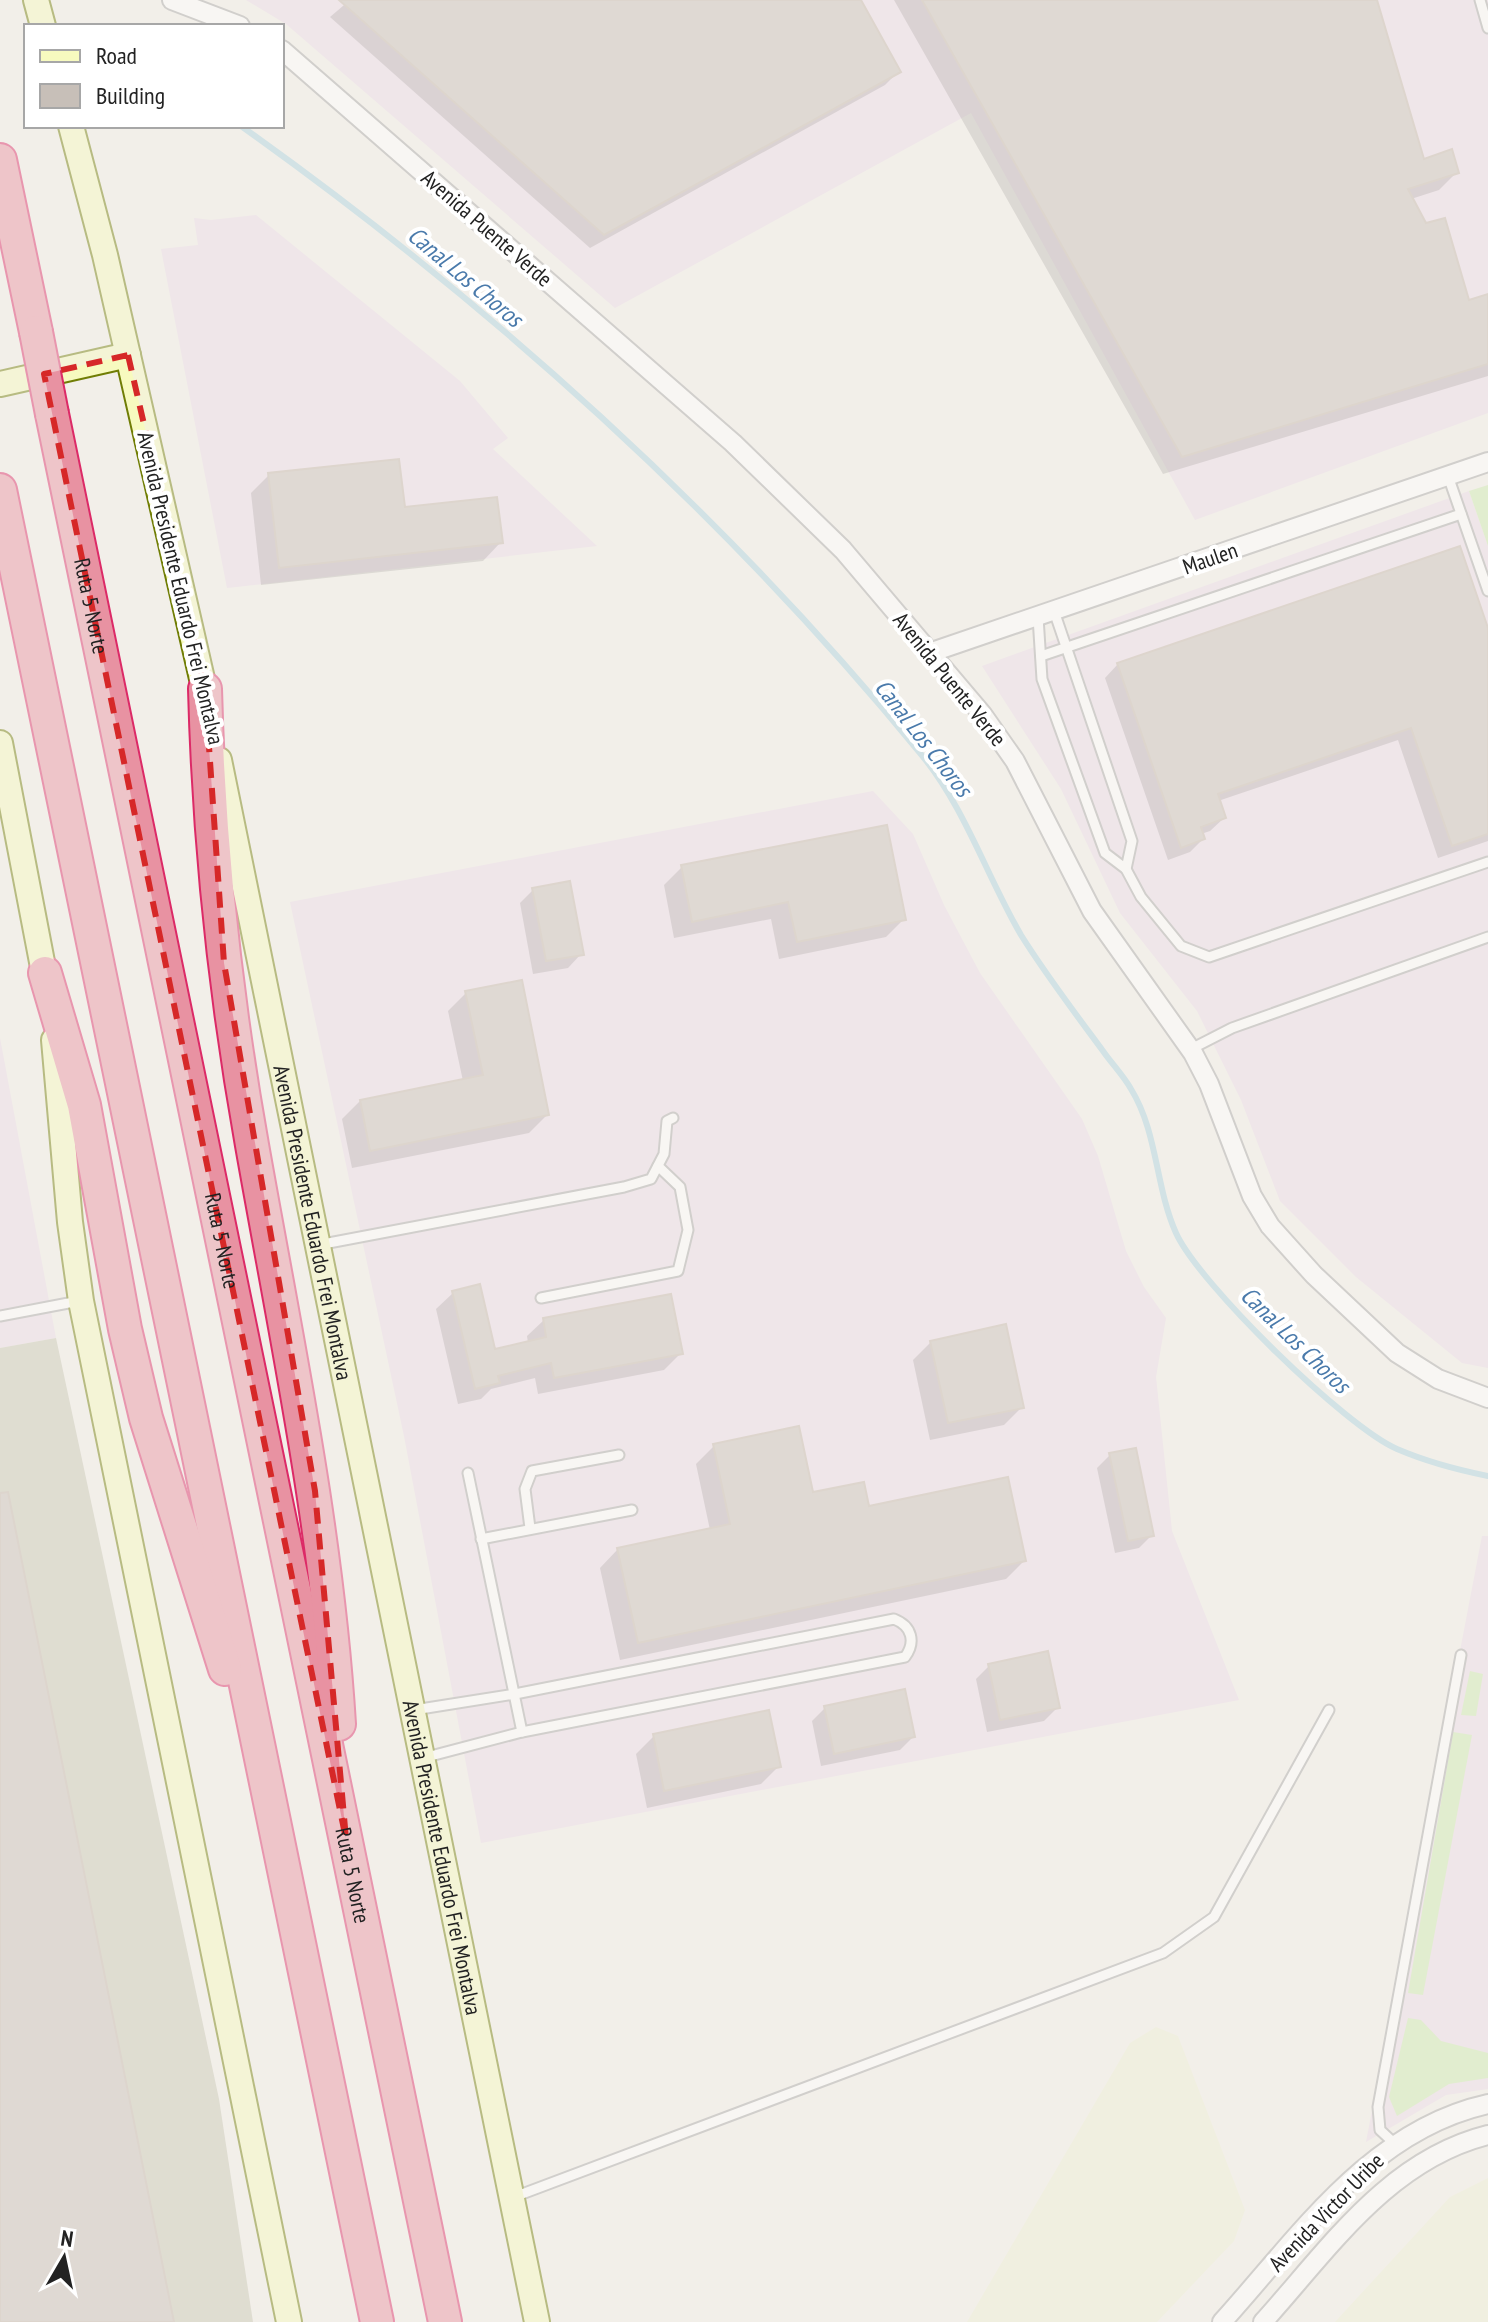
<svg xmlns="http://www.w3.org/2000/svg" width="1488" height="2322" viewBox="0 0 1488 2322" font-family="'PT Sans Narrow',sans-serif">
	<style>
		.industrial { fill: #ebdbe8 }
		.construction { fill: #c7c7b4 }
		.farmland { fill: #eef0d5 }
		.grass { fill: #cdebb0 }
		.shadow { fill: #0003 }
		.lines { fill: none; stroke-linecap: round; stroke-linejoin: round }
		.stream { stroke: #aad3df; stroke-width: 6 }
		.building { fill: #c7bfb8; stroke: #c4b6ab; stroke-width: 2 }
		.service-casing { stroke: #a9a9a9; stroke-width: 13 }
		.minor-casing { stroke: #a9a9a9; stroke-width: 22 }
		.secondary-casing { stroke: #707d05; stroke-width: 28 }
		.motorway-casing { stroke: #dc2a67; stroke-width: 36 }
		.service { stroke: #fff; stroke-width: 9 }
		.minor { stroke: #fff; stroke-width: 18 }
		.secondary { stroke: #f7fabf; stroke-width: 24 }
		.motorway { stroke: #e892a2; stroke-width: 32 }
		.motorway-bridge-casing { stroke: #dc2a67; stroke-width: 36; stroke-linecap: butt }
		.motorway-bridge { stroke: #e892a2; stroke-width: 32 }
		.marked { fill: none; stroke: #d62828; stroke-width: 6; stroke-dasharray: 16 10; stroke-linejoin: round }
		.labels { text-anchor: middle; stroke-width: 8; stroke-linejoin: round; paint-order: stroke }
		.street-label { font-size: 22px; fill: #222; stroke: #fff }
		.water-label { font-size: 24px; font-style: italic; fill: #4a7aab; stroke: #fff }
	</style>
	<rect width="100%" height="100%" fill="#f2efe9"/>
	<g class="industrial">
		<path d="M246,0H1488V413L1195,520L971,113L615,308L286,24Z"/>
		<path d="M256,215L460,381L508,438L493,449L597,546L227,588L161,249L198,245L194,218L211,220Z"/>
		<path d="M1469,491L1488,546V1368L1462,1363L1356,1277L1280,1201L1241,1100L1197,1011L1120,913L1061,789L982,666Z"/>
		<path d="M873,791L913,834L944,905L980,973L1082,1119L1098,1156L1126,1251L1144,1287L1166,1318L1156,1377L1172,1531L1239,1700L481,1843L404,1436L290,902Z"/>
		<path d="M0,1038L56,1338L0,1348Z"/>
		<path d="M1482,1536H1488V2089L1446,2095L1366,2142Z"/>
	</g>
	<path class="construction" d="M56,1338L219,2099L253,2322H0V1348Z"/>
	<g class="farmland">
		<path d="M1156,2027L1178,2036L1245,2210L1234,2241L1157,2322H967L1130,2043Z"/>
		<path d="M1488,2178V2322H1335L1450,2197Z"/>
	</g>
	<g class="grass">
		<path d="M1488,485V546L1469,491Z"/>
		<path d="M1470,1671L1483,1674L1476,1716L1461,1715Z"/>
		<path d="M1453,1732L1472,1735L1423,1995L1408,1993Z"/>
		<path d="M1408,2018L1421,2020L1441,2041L1488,2053V2078L1449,2084L1397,2116L1389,2097Z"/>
	</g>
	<g class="shadow">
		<path d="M350,0H858L898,72L885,85L590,248L330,17Z"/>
		<path d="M894,0H1375L1423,162L1457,172L1439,190L1411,199L1467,302L1488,296V376L1163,474Z"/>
		<path d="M269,475L403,510L501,542L483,561L261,585L251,493Z"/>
		<path d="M1488,634V841L1438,858L1398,740L1218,801L1224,818L1210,831L1201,834L1203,839L1190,852L1168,860L1105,678L1118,664Z"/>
		<path d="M682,867L904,919L886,937L779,959L771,919L674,938L664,885Z"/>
		<path d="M533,890L581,954L568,968L533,974L520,903Z"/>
		<path d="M466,993L547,1115L529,1133L352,1168L342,1119L360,1101L463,1081L448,1011Z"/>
		<path d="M453,1293L494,1351L528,1343L527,1336L544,1320L681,1353L664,1370L538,1394L535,1378L491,1389L481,1399L458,1404L436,1309Z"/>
		<path d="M931,1342L1022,1407L1004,1425L930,1440L913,1360Z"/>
		<path d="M714,1446L812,1495L867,1508L1024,1561L1006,1579L620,1660L600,1568L618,1549L710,1530L696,1464Z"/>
		<path d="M1110,1455L1152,1535L1139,1548L1115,1553L1097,1468Z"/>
		<path d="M989,1666L1058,1707L1044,1721L987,1732L976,1679Z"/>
		<path d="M825,1708L913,1737L900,1750L821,1766L812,1721Z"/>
		<path d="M654,1736L779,1766L761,1784L647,1808L636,1754Z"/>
	</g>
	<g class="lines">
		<path class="stream" d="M241,126C491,304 725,515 920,753C965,807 986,875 1021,935C1046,975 1075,1013 1103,1051C1112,1064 1123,1075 1131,1089C1158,1133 1155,1186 1176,1233C1199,1284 1346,1427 1397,1449C1425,1461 1458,1470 1488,1476"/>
	</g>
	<g class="building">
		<path d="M339,0H861L901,72L604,235Z"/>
		<path d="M922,0H1377L1424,159L1452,149L1459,173L1408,189L1426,223L1445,218L1469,300L1488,294V364L1182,457Z"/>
		<path d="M399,459L405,507L497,497L503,543L279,568L268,473Z"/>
		<path d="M1460,546L1488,628V834L1452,846L1411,728L1218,794L1226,818L1201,827L1205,839L1181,848L1117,663Z"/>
		<path d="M887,825L906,920L797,942L788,902L692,922L681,865Z"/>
		<path d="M570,881L584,955L546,961L532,888Z"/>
		<path d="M522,980L549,1115L370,1151L360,1100L483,1075L465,991Z"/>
		<path d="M480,1284L495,1349L546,1337L543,1318L671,1294L683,1354L554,1378L551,1363L498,1376L500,1383L475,1389L452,1291Z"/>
		<path d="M1006,1324L1024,1408L948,1423L930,1341Z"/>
		<path d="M799,1426L813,1492L864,1482L869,1506L1008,1477L1026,1561L638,1643L617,1548L730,1524L713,1444Z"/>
		<path d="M1136,1448L1154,1536L1128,1541L1109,1453Z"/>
		<path d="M8,1492L174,2322H0V1493Z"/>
		<path d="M1048,1651L1060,1708L1000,1720L988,1664Z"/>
		<path d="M905,1689L915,1737L834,1754L824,1706Z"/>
		<path d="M769,1710L781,1767L664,1791L653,1734Z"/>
	</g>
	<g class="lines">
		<defs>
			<g id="service">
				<path d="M1480,0L1488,28"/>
				<path d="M1448,476L1488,591"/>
				<path d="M1054,611L1132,841L1126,869"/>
				<path d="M1038,617L1042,679L1105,853L1126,869L1141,897L1181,946L1209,957L1488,862"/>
				<path d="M1041,656L1461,514"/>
				<path d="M1191,1049L1232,1028L1488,937"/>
				<path d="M318,1245L624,1187L651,1179L664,1154L667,1121L673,1118"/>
				<path d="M541,1298L678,1271L688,1230L680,1187L658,1166"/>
				<path d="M0,1316L79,1301"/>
				<path d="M468,1473L522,1732"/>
				<path d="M530,1528L525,1489L532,1471L619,1455"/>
				<path d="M481,1539L632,1510"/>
				<path d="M414,1710L515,1694L894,1619C912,1626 916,1642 905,1657L522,1732L423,1758"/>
				<path d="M1394,2143L1380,2130L1378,2107L1461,1655"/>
				<path d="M514,2197L1163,1953L1214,1917L1329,1710"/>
			</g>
			<g id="minor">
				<path d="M172,0L240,26"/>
				<path d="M282,50L733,443L843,550L982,714L1015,761L1092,911L1193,1053L1209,1084L1252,1196L1270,1226L1314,1275L1397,1353L1438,1379L1488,1398"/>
				<path d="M932,652L1488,462"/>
				<path d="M1222,2322C1299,2237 1370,2130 1488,2104"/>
				<path d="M1263,2322C1329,2249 1388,2160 1488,2135"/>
			</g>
			<g id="secondary">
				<path d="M36,0L43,26"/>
				<path d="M71,126L105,255L208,705"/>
				<path d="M0,384L128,355"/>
				<path d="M0,743L47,988"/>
				<path id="s1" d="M219,760L537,2322"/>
				<path d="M54,1040L70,1222L81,1301L289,2322"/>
			</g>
			<g id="motorway">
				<path d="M0,160L36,332"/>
				<path id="s2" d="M52,414L445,2322"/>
				<path d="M0,490L377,2322"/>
				<path d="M205,689C209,842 225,994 252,1145C286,1338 327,1528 339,1724"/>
				<path d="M45,973L84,1105L125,1329L146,1418L225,1669"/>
			</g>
		</defs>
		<use href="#service" class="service-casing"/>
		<use href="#minor" class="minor-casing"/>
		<use href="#secondary" class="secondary-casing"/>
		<use href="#motorway" class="motorway-casing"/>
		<use href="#service" class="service"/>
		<use href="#minor" class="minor"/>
		<use href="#secondary" class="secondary"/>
		<use href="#motorway" class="motorway"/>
		<defs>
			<path id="motorway-bridge" d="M36,332L52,414"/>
		</defs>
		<use href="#motorway-bridge" class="motorway-bridge-casing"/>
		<use href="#motorway-bridge" class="motorway-bridge"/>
	</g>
	<path d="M0 0H1488V2322H0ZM128,355L205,689L224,963L315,1491L346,1839L44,374Z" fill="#f2efe9" fill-opacity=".55" fill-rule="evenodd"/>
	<path class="marked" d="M128,355L205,689L224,963L315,1491L346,1839L44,374Z"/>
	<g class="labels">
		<g class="street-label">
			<text transform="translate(487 228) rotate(41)" y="8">Avenida Puente Verde</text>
			<text transform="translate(1210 558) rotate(-19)" y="8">Maulen</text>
			<text transform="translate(181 588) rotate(77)" y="8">Avenida Presidente Eduardo Frei Montalva</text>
			<text dy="8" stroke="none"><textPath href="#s2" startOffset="196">Ruta 5 Norte</textPath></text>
			<text transform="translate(950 679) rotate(51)" y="8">Avenida Puente Verde</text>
			<text dy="8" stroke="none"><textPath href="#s1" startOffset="472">Avenida Presidente Eduardo Frei Montalva</textPath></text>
			<text dy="8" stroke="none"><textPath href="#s2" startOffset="844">Ruta 5 Norte</textPath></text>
			<text dy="8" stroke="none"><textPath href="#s1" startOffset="1120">Avenida Presidente Eduardo Frei Montalva</textPath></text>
			<text dy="8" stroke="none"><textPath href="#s2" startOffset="1492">Ruta 5 Norte</textPath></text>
			<text transform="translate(1326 2212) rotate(-46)" y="8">Avenida Victor Uribe</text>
		</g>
		<g class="water-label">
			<text transform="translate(465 277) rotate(40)" y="8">Canal Los Choros</text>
			<text transform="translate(923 738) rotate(52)" y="8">Canal Los Choros</text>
			<text transform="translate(1295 1340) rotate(44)" y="8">Canal Los Choros</text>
		</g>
	</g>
	<rect x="24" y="24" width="260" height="104" fill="#ffffff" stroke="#a7a7a7" stroke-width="2"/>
	<rect x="40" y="50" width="40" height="12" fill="#f7fabf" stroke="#a7a7a7" stroke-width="2"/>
	<text x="96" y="64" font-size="24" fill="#222222">Road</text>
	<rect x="40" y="84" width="40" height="24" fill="#c7bfb8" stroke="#a7a7a7" stroke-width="2"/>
	<text x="96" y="104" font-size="24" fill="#222222">Building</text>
	<g transform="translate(64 2258) rotate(9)" stroke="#ffffff" stroke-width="6" paint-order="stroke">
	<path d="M0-6L14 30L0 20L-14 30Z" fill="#222222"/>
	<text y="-12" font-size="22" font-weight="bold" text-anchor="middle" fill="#222222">N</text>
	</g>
</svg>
